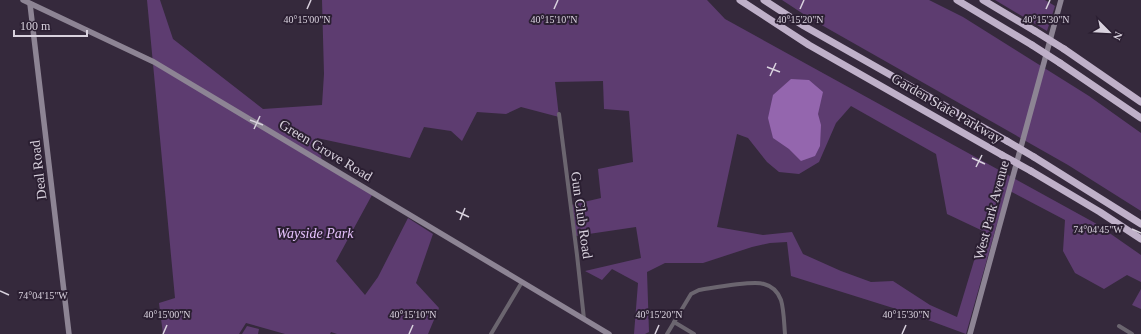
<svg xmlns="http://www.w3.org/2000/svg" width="1141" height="334" viewBox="0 0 1141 334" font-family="Georgia,serif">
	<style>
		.green { fill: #5d3c70; fill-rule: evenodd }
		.water { fill: #9466ae }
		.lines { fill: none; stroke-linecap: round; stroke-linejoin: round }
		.street { stroke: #6b656f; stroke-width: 4 }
		.secondary { stroke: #8d8494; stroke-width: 5.5 }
		.highway { stroke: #bfb0c9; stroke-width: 7 }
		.highway-bridge { stroke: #bfb0c9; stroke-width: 7 }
		.ticks { fill: none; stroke: #d9d2de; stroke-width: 1.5 }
		.labels { text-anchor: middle; stroke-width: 4; stroke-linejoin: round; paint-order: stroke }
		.street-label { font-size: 14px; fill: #d9d2de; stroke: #2b1f32 }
		.park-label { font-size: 14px; font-style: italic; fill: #e6c2fd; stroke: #2b1f32 }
		.ticks-label { font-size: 10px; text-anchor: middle; fill: #d9d2de; stroke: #2b1f32; stroke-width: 4; stroke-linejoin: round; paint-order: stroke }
	</style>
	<rect width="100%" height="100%" fill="#35293c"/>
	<g class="green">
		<path d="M147,0H160L173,39L263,109L322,105L324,74L322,0H707L725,19L1095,223L1141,255V282L1127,275L1104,289L1075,273L1063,251L1065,220L1008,190L997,224L966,334L909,313L791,276L787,242L770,243L752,247L703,263H665L647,272L649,332L645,334H634L638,283L612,269L602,280L585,271L641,258L636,227L575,236L571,205L601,198L598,169L633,162L629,111L604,109L603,81L555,82L559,117L521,107L506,114L477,112L462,141L451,131L424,127L410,158L317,138L322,161L372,195L336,261L365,295L378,277L408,218L433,234L416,283L439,308L428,334H337L331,332L330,334H285L246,323L239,334H163L159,303L175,298ZM851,106L936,154L947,214L983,231L957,317L930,305L893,281L871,282L841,271L803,254L792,232L763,235L717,227L737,134L748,138L767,162L779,172L799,174L819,162L836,123Z"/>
		<path d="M782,0H929L963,17L1089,96L1141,133V211L1068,165L811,19Z"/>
		<path d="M995,0H1045L1055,6L1047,31Z"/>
		<path d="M1141,289V309L1132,305Z"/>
		<path d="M247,326L259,329L258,334H242Z"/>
	</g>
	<path class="water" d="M791,79L809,80L823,92L818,114L821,125L820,146L815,156L801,161L789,149L773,138L768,118L773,95Z"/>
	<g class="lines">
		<g class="street">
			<path d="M559,114L577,255L584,319"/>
			<path d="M674,322L694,334"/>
			<path d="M1119,326L1132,334"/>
			<path d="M491,334L522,282"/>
			<path d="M667,334L691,294L699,290C713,288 753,280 764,284C772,286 778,292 781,300C784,310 784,323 785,334"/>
		</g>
		<g class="secondary">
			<path d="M23,0L154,62L609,334"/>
			<path d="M30,4L69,334"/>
			<path d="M970,334L1061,0"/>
		</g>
		<g class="highway">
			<path d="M740,0L809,45L1002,155"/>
			<path d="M764,0L804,26L1007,141"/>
			<path d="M957,0L1032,45"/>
			<path d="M983,0L1035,31"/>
			<path d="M1064,49L1141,102"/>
			<path d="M1060,63L1141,118"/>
			<path d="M1034,157L1141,224"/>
			<path d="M1031,171L1100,212L1141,239"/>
		</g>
		<g class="highway-bridge">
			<path d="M1035,31L1064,49"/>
			<path d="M1032,45L1060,63"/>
			<path d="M1007,141L1034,157"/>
			<path d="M1002,155L1031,171"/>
		</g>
	</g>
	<path class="ticks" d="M307,9L311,0M554,9L558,0M800,9L804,0M1046,9L1050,0M767,67L780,72M770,76L776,63M250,120L263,125M254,129L260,116M972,158L985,164M976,167L982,155M456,211L469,217M460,220L465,208M1132,229L1141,233M0,291L9,295M163,334L167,325M409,334L413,325M655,334L659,325M902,334L906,325"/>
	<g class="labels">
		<g class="street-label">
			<text transform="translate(947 108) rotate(30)" y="5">Garden State Parkway</text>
			<text transform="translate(326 150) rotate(31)" y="5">Green Grove Road</text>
			<text transform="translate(38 170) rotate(-97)" y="5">Deal Road</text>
			<text transform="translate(991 210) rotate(-75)" y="5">West Park Avenue</text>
			<text transform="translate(582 215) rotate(82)" y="5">Gun Club Road</text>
		</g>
		<g class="park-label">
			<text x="315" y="238">Wayside Park</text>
		</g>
	</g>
	<g class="ticks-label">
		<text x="307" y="23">40°15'00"N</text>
		<text x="554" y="23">40°15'10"N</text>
		<text x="800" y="23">40°15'20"N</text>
		<text x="1046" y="23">40°15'30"N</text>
		<text x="1098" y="233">74°04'45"W</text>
		<text x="43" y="299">74°04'15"W</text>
		<text x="167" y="318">40°15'00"N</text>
		<text x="413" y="318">40°15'10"N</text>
		<text x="659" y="318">40°15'20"N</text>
		<text x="906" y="318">40°15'30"N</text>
	</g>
	<g transform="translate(1109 32) rotate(114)" stroke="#2b1f32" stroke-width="3" paint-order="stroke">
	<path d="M0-3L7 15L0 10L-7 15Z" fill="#d9d2de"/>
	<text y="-6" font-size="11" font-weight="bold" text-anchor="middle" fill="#d9d2de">N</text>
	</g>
	<path d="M14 30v6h73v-6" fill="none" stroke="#d9d2de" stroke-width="2"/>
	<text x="20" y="30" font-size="12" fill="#d9d2de" stroke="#2b1f32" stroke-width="3" paint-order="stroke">100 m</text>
</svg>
